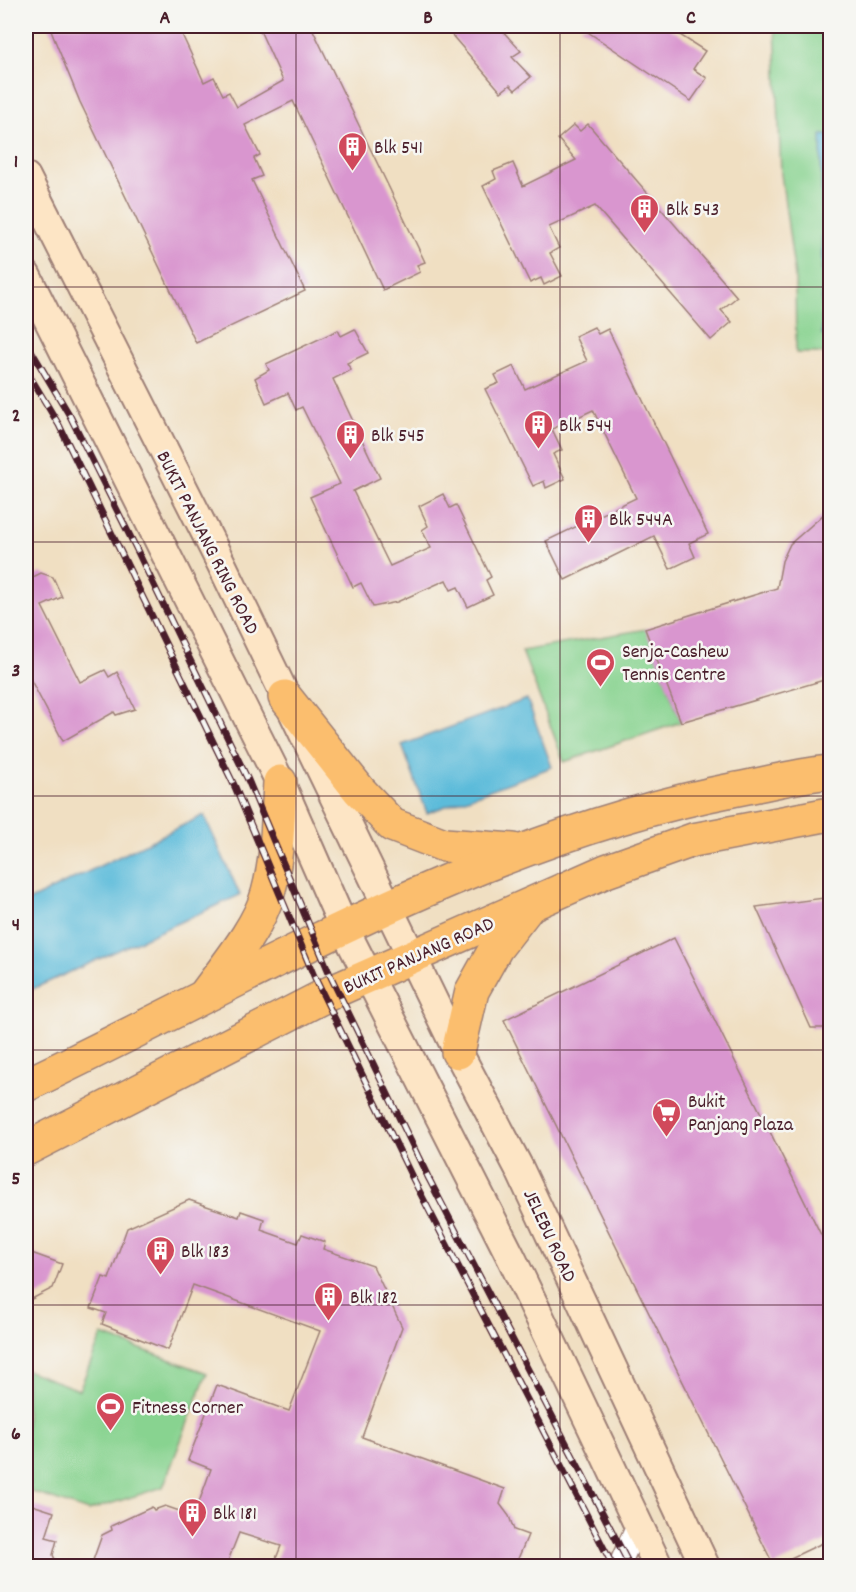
<svg xmlns="http://www.w3.org/2000/svg" width="856" height="1592" viewBox="0 0 856 1592" font-family="Dekko,sans-serif">
	<style>
		.park { fill: #88d390; stroke: #69795e; stroke-width: 1.5 }
		.water { fill: #5bbbda; stroke: #526d82; stroke-width: 1.5 }
		.building { fill: #d996cf }
		.lines { fill: none; stroke-linecap: round; stroke-linejoin: round }
		.street-casing { stroke: #9d7f76; stroke-width: 24 }
		.secondary-casing { stroke: #9d7f76; stroke-width: 32 }
		.primary-casing { stroke: #9d7f76; stroke-width: 36 }
		.street { stroke: #fff; stroke-width: 21 }
		.secondary { stroke: #fde5c5; stroke-width: 28 }
		.primary { stroke: #fbbe6e; stroke-width: 33 }
		.rail-casing { stroke: #4a1f2b; stroke-width: 7 }
		.rail { stroke: #f6f6f2; stroke-width: 4.5; stroke-dasharray: 14; stroke-linecap: butt }
		.grid { fill: none; stroke: #4a1f2b; stroke-width: 1.5; stroke-opacity: 0.55 }
		.labels { text-anchor: middle; stroke-width: 5; stroke-linejoin: round; paint-order: stroke }
		.poi-label { font-size: 20px; fill: #4a1f2b; stroke: #f6f6f2; text-anchor: start }
		.street-label { font-size: 20px; fill: #4a1f2b; stroke: #f6f6f2 }
		.neatline { fill: none; stroke: #4a1f2b; stroke-width: 2 }
		.grid-label { font-size: 20px; text-anchor: middle; font-weight: bold; fill: #4a1f2b }
	</style>
	<rect width="100%" height="100%" fill="#f6f6f2"/>
	<filter id="ink" filterUnits="userSpaceOnUse"><feTurbulence type="fractalNoise" baseFrequency=".0167" numOctaves="2"/><feDisplacementMap in="SourceGraphic" scale="12" xChannelSelector="R" yChannelSelector="G"/><feConvolveMatrix kernelMatrix="1 2 1 2 8 2 1 2 1" color-interpolation-filters="sRGB"/></filter>
	<filter id="wash" filterUnits="userSpaceOnUse"><feTurbulence type="fractalNoise" baseFrequency=".008" numOctaves="4" result="noise"/><feDisplacementMap in="SourceGraphic" scale="24" xChannelSelector="R" yChannelSelector="G"/><feGaussianBlur stdDeviation="1.35" result="paint"/><feColorMatrix in="noise" values="0 0 0 0 0 0 0 0 0 0 0 0 0 0 0 0 0 1.4 0 .05"/><feComposite in="paint" operator="in"/></filter>
	<g filter="url(#wash)">
		<rect width="100%" height="100%" fill="#f0dfc2"/>
		<g class="park">
			<path d="M775,26H830V353H796L795,277L781,174Z"/>
			<path d="M646,629L681,722L564,762L522,651Z"/>
			<path d="M102,1335L207,1373L163,1487L88,1511L26,1490V1370L79,1390Z"/>
		</g>
		<g class="water">
			<path d="M821,135H830V335H822Z"/>
			<path d="M527,699L552,767L427,813L402,745Z"/>
			<path d="M204,815L240,895L26,992V902Z"/>
		</g>
		<g id="blocks">
			<g class="building">
				<path d="M49,26H178L204,82L214,77L223,95L229,92L237,107L283,81L258,26H311L425,262L417,265L420,272L383,290L293,101L245,125L260,155L254,158L262,176L252,180L305,291L196,343L80,102Z"/>
				<path d="M444,26H498L521,51L512,57L531,77L515,90L510,85L501,92Z"/>
				<path d="M579,26H666L705,51L693,69L707,78L691,101Z"/>
				<path d="M588,124L737,297L721,310L732,322L711,340L595,206L549,227L559,248L550,253L562,276L544,285L541,278L530,283L483,186L496,179L493,171L513,163L523,186L576,160L558,139L574,125L580,131Z"/>
				<path d="M594,327L598,334L608,329L708,534L689,543L695,557L670,569L654,536L565,580L546,541L636,498L593,410L552,429L562,450L553,454L565,479L546,488L544,481L533,486L485,389L499,383L495,375L514,366L525,389L587,361L575,336Z"/>
				<path d="M355,329L368,353L347,363L351,370L333,379L380,478L353,491L390,566L431,548L422,530L428,526L419,506L443,494L450,508L456,505L491,577L486,580L493,595L468,607L458,587L451,590L446,580L397,602L373,607L361,583L353,587L310,497L340,484L302,407L296,410L288,393L266,403L255,378L269,370L266,364L338,330L341,336Z"/>
				<path d="M831,508V678L681,722L645,629L777,588L782,561L790,544Z"/>
				<path d="M26,572L29,579L41,573L53,577L62,597L42,606L80,682L105,670L109,677L117,672L135,709L116,715L114,712L63,741L26,671Z"/>
				<path d="M831,897V1028H811L756,907Z"/>
				<path d="M674,938L831,1255V1539L774,1566L504,1020Z"/>
				<path d="M189,1200L239,1217L241,1211L264,1219L261,1230L298,1243L302,1234L325,1242L323,1249L373,1266L402,1327L362,1437L505,1489L500,1504L509,1516L514,1530L528,1535L515,1566H273L281,1546L239,1533L226,1566H91L102,1535L112,1530L111,1526L152,1507L154,1510L165,1506L194,1516L211,1469L188,1460L217,1385L289,1411L320,1331L193,1285L168,1350L102,1324L106,1313L91,1308L103,1277L109,1279L127,1228Z"/>
				<path d="M26,1251L62,1264L53,1288L26,1302Z"/>
				<path d="M26,1503L54,1512L46,1537L57,1540L53,1555L58,1566H26Z"/>
			</g>
		</g>
	</g>
	<g filter="url(#ink)">
		<use href="#blocks" fill-opacity="0" stroke="#9d7f76" stroke-width="1.5"/>
		<g class="lines">
			<defs>
				<path id="street" d="M619,1566L639,1522"/>
				<g id="secondary">
					<path d="M26,177L221,563L458,1052L519,1168L705,1566"/>
					<path d="M26,275L280,782L344,928L512,1259L658,1566"/>
				</g>
				<g id="primary">
					<path d="M285,697L359,790L392,825L444,845L513,850"/>
					<path d="M205,995C226,966 259,927 268,893C278,857 278,818 280,782"/>
					<path d="M458,1052L472,991L496,948L528,907"/>
					<path d="M26,1085C257,975 482,838 737,789C768,783 799,775 830,772"/>
					<path d="M26,1149L332,992L606,871L693,840L830,814"/>
				</g>
			</defs>
			<use href="#street" class="street-casing"/>
			<use href="#secondary" class="secondary-casing"/>
			<use href="#primary" class="primary-casing"/>
			<use href="#street" class="street"/>
			<use href="#secondary" class="secondary"/>
			<use href="#primary" class="primary"/>
			<defs>
				<g id="rail">
					<path d="M26,342L70,416L135,546L248,780L331,977L429,1179L630,1566"/>
					<path d="M26,370L59,425L235,787L314,976L412,1177L613,1566"/>
				</g>
			</defs>
			<use href="#rail" class="rail-casing"/>
			<use href="#rail" class="rail"/>
		</g>
	</g>
	<path class="grid" d="M296,26V1566M560,26V1566M26,287H830M26,542H830M26,796H830M26,1050H830M26,1305H830"/>
	<defs>
		<symbol id="building-pin" viewBox="-11 -11 22 30"><path d="M0 17L-7.5 6A9.5 9.5 0 1 1 7.5 6Z" fill="#d1495b" stroke="#f6f6f2"/><path d="M-4-6H4V6H1V3H-1V6H-4ZM-2.5-4.3h1.7v1.8h-1.7ZM.8-4.3h1.7v1.8H.8ZM-2.5-1h1.7V.8h-1.7ZM.8-1h1.7V.8H.8Z" fill="#fff"/></symbol>
		<symbol id="stadium-pin" viewBox="-11 -11 22 30"><path d="M0 17L-7.5 6A9.5 9.5 0 1 1 7.5 6Z" fill="#d1495b" stroke="#f6f6f2"/><path d="M0-5a6.5 5 0 1 0 0 10a6.5 5 0 1 0 0-10ZM-3.5-1.8h7v3.6h-7Z" fill="#fff"/></symbol>
		<symbol id="supermarket-pin" viewBox="-11 -11 22 30"><path d="M0 17L-7.5 6A9.5 9.5 0 1 1 7.5 6Z" fill="#d1495b" stroke="#f6f6f2"/><path d="M-6-5.5h2.5l.6 2H6L4.5 2H-2.5L-4.4-4H-6ZM-1.5 3.2a1.3 1.3 0 1 0 .1 0ZM3 3.2a1.3 1.3 0 1 0 .1 0Z" fill="#fff"/></symbol>
	</defs>
	<g fill-rule="evenodd">
		<use href="#building-pin" x="336" y="130" width="33" height="45"/>
		<use href="#building-pin" x="628" y="192" width="33" height="45"/>
		<use href="#building-pin" x="522" y="408" width="33" height="45"/>
		<use href="#building-pin" x="334" y="418" width="33" height="45"/>
		<use href="#building-pin" x="572" y="502" width="33" height="45"/>
		<use href="#stadium-pin" x="584" y="646" width="33" height="45"/>
		<use href="#supermarket-pin" x="650" y="1096" width="33" height="45"/>
		<use href="#building-pin" x="144" y="1234" width="33" height="45"/>
		<use href="#building-pin" x="312" y="1280" width="33" height="45"/>
		<use href="#stadium-pin" x="94" y="1390" width="33" height="45"/>
		<use href="#building-pin" x="176" y="1496" width="33" height="45"/>
	</g>
	<g class="labels">
		<g class="poi-label">
			<text x="374" y="153">Blk 541</text>
			<text x="666" y="215">Blk 543</text>
			<text x="559" y="431">Blk 544</text>
			<text x="371" y="441">Blk 545</text>
			<text x="609" y="525">Blk 544A</text>
			<text x="622" y="657">Senja-Cashew<tspan x="622" dy="23">Tennis Centre</tspan></text>
			<text x="688" y="1107">Bukit<tspan x="688" dy="23">Panjang Plaza</tspan></text>
			<text x="181" y="1257">Blk 183</text>
			<text x="350" y="1303">Blk 182</text>
			<text x="132" y="1413">Fitness Corner</text>
			<text x="213" y="1519">Blk 181</text>
		</g>
		<g class="street-label">
			<text transform="translate(209 542) rotate(63)" y="7">BUKIT PANJANG RING ROAD</text>
			<text transform="translate(418 954) rotate(-24)" y="7">BUKIT PANJANG ROAD</text>
			<text transform="translate(551 1235) rotate(65)" y="7">JELEBU ROAD</text>
		</g>
	</g>
	<rect width="856" height="1592" fill="none" stroke="#f6f6f2" stroke-width="66"/>
	<rect x="33" y="33" width="790" height="1526" class="neatline"/>
	<g class="grid-label">
		<text x="165" y="23">A</text>
		<text x="428" y="23">B</text>
		<text x="691" y="23">C</text>
		<text x="16" y="167">1</text>
		<text x="16" y="421">2</text>
		<text x="16" y="676">3</text>
		<text x="16" y="930">4</text>
		<text x="16" y="1184">5</text>
		<text x="16" y="1439">6</text>
	</g>
</svg>
